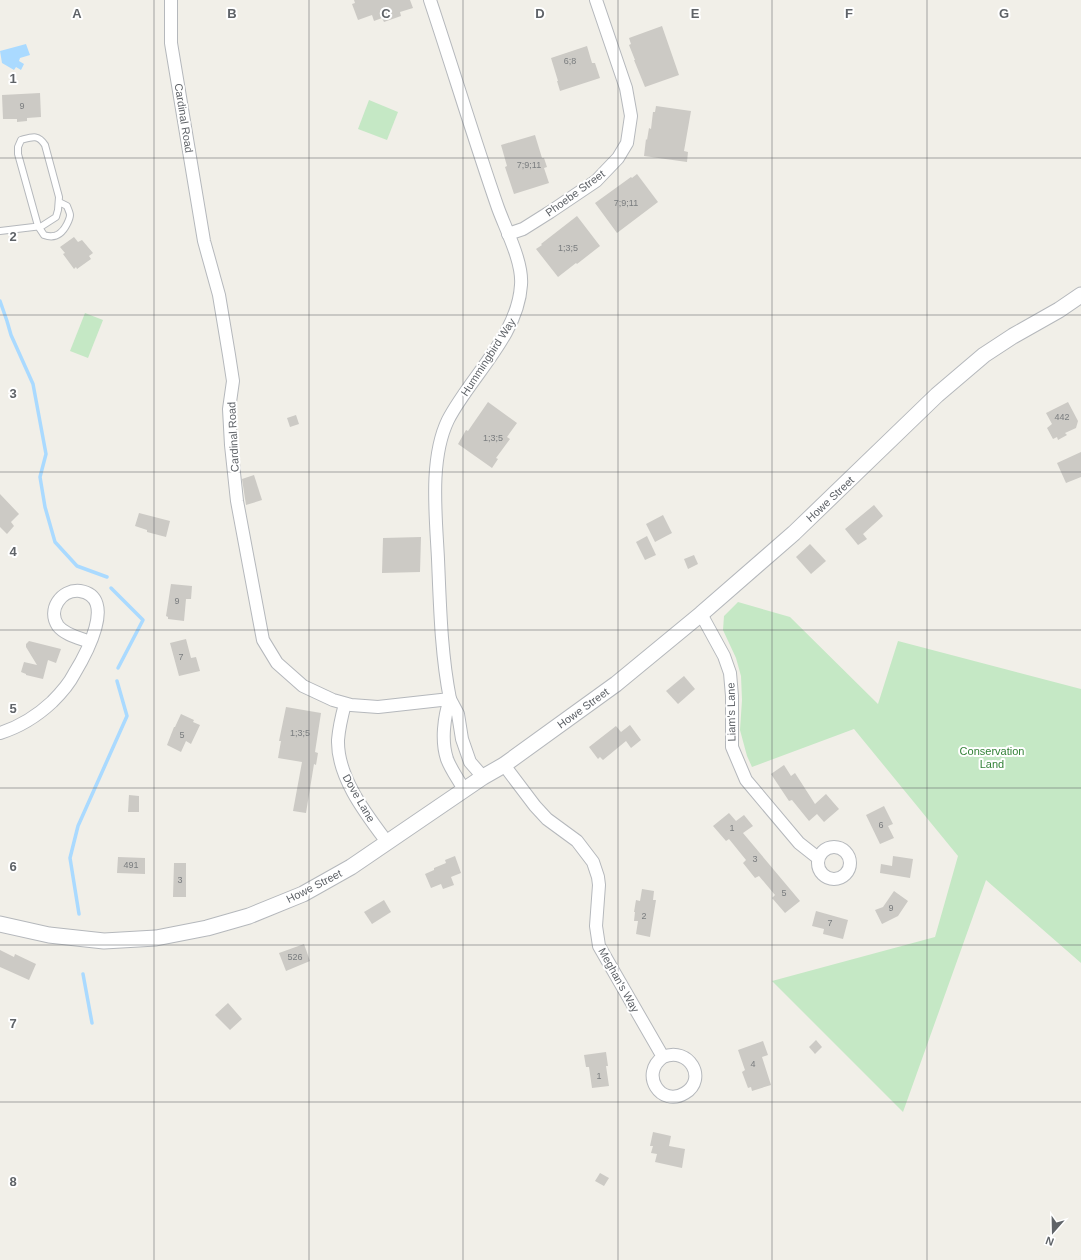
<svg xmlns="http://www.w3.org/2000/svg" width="1081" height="1260" viewBox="0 0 1081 1260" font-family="Helvetica,sans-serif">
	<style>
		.green { fill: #c5e8c5 }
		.water { fill: #aadaff }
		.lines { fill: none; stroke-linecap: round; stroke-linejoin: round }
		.stream { stroke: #aadaff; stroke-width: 3.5 }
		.building { fill: #cccac5 }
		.service-casing { stroke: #b5b8bc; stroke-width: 8 }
		.minor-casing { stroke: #b5b8bc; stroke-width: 14 }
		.tertiary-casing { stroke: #b5b8bc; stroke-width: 17 }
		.service { stroke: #fff; stroke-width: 6 }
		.minor { stroke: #fff; stroke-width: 12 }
		.tertiary { stroke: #fff; stroke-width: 15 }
		.grid { fill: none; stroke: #5f6368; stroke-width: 1; stroke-opacity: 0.55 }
		.labels { text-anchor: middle; stroke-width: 4; stroke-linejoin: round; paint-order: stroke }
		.number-label { font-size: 9px; fill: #7a7d7f }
		.street-label { font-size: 11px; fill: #5f6368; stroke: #fff }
		.park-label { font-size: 11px; fill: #348238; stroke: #fff }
		.grid-label { font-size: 13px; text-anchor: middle; font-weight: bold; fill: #5f6368; stroke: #fff; stroke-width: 4; stroke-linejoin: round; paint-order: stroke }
	</style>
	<rect width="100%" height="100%" fill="#f1efe8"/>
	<g class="green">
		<path d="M369,100L398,112L387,140L358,129Z"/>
		<path d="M85,313L103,320L88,358L70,351Z"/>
		<path d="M738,602L790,617L878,704L898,641L1081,689V963L986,880L903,1112L772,981L935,937L958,856L854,729L752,767L747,756L740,730L742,700L741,676L736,658L723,630L724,616Z"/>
	</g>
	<path class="water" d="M26,44L30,55L20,58L19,61L24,64L21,70L16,67L14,70L2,63L0,51Z"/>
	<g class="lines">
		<g class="stream">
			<path d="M0,301L7,321L11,335L33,384L46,454L40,477L45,507L55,542L77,566L107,577"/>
			<path d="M111,588L143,620L118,668"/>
			<path d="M79,914L70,858L78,826L127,716L117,681"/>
			<path d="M83,974L92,1023"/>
		</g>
	</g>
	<g class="building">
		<path d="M354,0H410L413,8L400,12L401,16L384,22L382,18L374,21L372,15L358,20L352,4L355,3Z"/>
		<path d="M662,26L679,75L645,87L634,60H635L629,45L631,44L629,38Z"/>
		<path d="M587,46L592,63H595L600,78L560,91L557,81H558L551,58Z"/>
		<path d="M40,93L41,117L27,118V121L17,122V119H3L2,95Z"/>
		<path d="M656,106L691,111L684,151L688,152L687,162L644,156L646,139L647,140L649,128L651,129L653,112H655Z"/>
		<path d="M535,135L542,158H544L547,167L544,168L549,183L514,194L505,167L507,166L501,145Z"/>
		<path d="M637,174L658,202L617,233L595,203L631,177L632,178Z"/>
		<path d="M577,216L600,246L577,264L576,263L558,277L536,249L542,245L541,244Z"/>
		<path d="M74,237L78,242L82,240L93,253L89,256L91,259L77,269L76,267L74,269L63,254L65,253L60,247Z"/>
		<path d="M488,402L517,423L507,437L510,439L496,458L498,459L492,468L458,444L466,430L468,431Z"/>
		<path d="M1068,402L1078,421L1076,428L1065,433L1067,435L1058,440L1057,437L1053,439L1047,428L1052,424L1046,413Z"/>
		<path d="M296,415L299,424L290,427L287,418Z"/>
		<path d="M1081,452V477L1066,483L1057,463Z"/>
		<path d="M254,475L262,500L246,505L242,479Z"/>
		<path d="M0,494L19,514L11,522L14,526L7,534L0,527Z"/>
		<path d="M874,505L883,516L863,534L867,539L858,545L845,529Z"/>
		<path d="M139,513L170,521L166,537L147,532V530L135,526Z"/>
		<path d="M663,515L672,533L655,542L646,524Z"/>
		<path d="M647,536L656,555L645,560L636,542Z"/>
		<path d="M421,537L420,572L382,573L383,538Z"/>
		<path d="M810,544L826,561L811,574L796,557Z"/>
		<path d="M694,555L698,564L688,569L684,559Z"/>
		<path d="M171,584L192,586L191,599H186L184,621L168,619V617L166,616Z"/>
		<path d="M186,639L191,658L196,657L200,671L179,676L170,643Z"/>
		<path d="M29,641L61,649L56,663L48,660L43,679L26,675V674L21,672L24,662L37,665L26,647V644Z"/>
		<path d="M684,676L695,689L678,704L666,691Z"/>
		<path d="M286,707L321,713L315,752L318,753L316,765L314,764L306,813L293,811L302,762L278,758L281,741H279Z"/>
		<path d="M181,714L194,720L193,722L200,725L191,744L186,741L181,752L167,745L174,727H175Z"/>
		<path d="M630,725L641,740L631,748L626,741L603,760L600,757L598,759L589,747L616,726L621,732Z"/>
		<path d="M784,765L791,776L795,773L815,804L826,794L839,809L824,822L817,814L809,821L792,800L789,801L771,774Z"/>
		<path d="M129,795L139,796V812H128Z"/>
		<path d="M884,806L893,824L888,826L894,838L880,844L866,815Z"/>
		<path d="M729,813L736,821L744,815L753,826L743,833L800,901L785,913L772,898L775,895L759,876L755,878L743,863L746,860L729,839L726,841L713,826Z"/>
		<path d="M455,856L461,873L451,877L454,885L443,889L441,884L431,888L425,874L434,870V868L446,863L445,860Z"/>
		<path d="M893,856L913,859L910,878L880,873L881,864L892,866Z"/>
		<path d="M118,857L145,858V874L117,873Z"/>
		<path d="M174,863H186V897H173Z"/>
		<path d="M642,889L654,891L653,900H656L650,937L636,934L638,921H634L635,912H634L636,900L640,901Z"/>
		<path d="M894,891L908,901L898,916L882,924L875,910L883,907Z"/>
		<path d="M384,900L391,912L372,924L364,912Z"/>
		<path d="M816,911L848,920L843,939L823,934L824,929L812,926Z"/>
		<path d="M304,944L310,961L286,971L279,953Z"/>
		<path d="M0,950L14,957L15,954L36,964L29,980L0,967Z"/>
		<path d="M228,1003L242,1019L230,1030L215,1015Z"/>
		<path d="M816,1040L822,1047L815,1054L809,1047Z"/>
		<path d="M763,1041L768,1055L762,1057L771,1085L752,1091L751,1087L748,1088L742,1072L745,1070L738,1050Z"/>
		<path d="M606,1052L608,1066H606L609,1086L592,1088L589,1067H586L584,1055Z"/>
		<path d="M653,1132L671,1136L669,1146L685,1149L682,1168L655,1162L657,1154L651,1153L653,1146H650Z"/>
		<path d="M600,1173L609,1178L604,1186L595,1181Z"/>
	</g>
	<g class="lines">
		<defs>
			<path id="service" d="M0,231L42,226L56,217L58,210L59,197L45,145C38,134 32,137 21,140L18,147V154L38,226L44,235C55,239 62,234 67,224C68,222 70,218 70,215C70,213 68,209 67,206L59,202"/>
			<g id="minor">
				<path d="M171,0V43L204,241L219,295L229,355L233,381L229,409L231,445L237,501L263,640L277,663L303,686L333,700L351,705L378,707L450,699C441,653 440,606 438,559C436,517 429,459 448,420C470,377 518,336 521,285C523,262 506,230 498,208C474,139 453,69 430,0"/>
				<path d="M508,234L523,229L550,212L596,181L618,158L627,143L631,116L626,88L596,0"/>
				<path d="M701,614L724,656L730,673L732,696V747L746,780L799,843L818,858"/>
				<path d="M345,704C342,715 339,728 338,740C337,777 366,814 387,842"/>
				<path d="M0,733C19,727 37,716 52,702C60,694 69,684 74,674C85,656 118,597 80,591C61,589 47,610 58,626C65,635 80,638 90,642"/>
				<path d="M504,765L535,806L547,819L577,841L593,862L598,877L599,885L596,926L599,946L663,1057C639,1074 661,1108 685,1093C708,1079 689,1046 663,1057"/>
				<path d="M464,790C459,780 451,770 447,759C441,741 444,717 450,699L458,714L462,739L470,762L483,777"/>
				<circle cx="834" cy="863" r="16"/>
			</g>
			<path id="tertiary" d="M0,924L49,935L104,941L156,938L207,928L249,916L303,894L351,867L483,777L504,765L616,684L701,614L794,533L937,395L984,355L1013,336L1059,310L1081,295"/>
		</defs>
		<use href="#service" class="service-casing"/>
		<use href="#minor" class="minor-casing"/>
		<use href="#tertiary" class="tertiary-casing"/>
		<use href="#service" class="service"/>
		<use href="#minor" class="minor"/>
		<use href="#tertiary" class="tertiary"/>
	</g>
	<path class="grid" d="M154,0V1260M309,0V1260M463,0V1260M618,0V1260M772,0V1260M927,0V1260M0,158H1081M0,315H1081M0,472H1081M0,630H1081M0,788H1081M0,945H1081M0,1102H1081"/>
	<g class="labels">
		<g class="number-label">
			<text x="570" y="64">6;8</text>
			<text x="22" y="109">9</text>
			<text x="529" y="168">7;9;11</text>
			<text x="626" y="206">7;9;11</text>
			<text x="568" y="251">1;3;5</text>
			<text x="1062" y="420">442</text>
			<text x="493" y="441">1;3;5</text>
			<text x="177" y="604">9</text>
			<text x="181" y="660">7</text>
			<text x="300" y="736">1;3;5</text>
			<text x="182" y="738">5</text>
			<text x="881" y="828">6</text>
			<text x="732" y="831">1</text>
			<text x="755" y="862">3</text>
			<text x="131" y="868">491</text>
			<text x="180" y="883">3</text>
			<text x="784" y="896">5</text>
			<text x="891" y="911">9</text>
			<text x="644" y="919">2</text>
			<text x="830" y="926">7</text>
			<text x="295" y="960">526</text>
			<text x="753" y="1067">4</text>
			<text x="599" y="1079">1</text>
		</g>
		<g class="street-label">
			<text transform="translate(184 118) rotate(81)" y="4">Cardinal Road</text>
			<text transform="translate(575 193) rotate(-36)" y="4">Phoebe Street</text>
			<text transform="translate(488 357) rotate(-57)" y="4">Hummingbird Way</text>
			<text transform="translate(233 437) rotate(-93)" y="4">Cardinal Road</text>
			<text transform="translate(830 499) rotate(-43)" y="4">Howe Street</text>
			<text transform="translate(583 708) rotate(-36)" y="4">Howe Street</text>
			<text transform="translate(731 712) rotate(-91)" y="4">Liam's Lane</text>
			<text transform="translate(359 798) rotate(60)" y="4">Dove Lane</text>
			<text transform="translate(314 886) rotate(-27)" y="4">Howe Street</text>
			<text transform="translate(619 980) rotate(61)" y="4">Meghan's Way</text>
		</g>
		<g class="park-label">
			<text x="992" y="755">Conservation<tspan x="992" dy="13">Land</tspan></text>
		</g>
	</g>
	<g class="grid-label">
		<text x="77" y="18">A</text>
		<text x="232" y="18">B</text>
		<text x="386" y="18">C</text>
		<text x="540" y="18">D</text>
		<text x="695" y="18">E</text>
		<text x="849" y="18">F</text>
		<text x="1004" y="18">G</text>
		<text x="13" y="83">1</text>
		<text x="13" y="241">2</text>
		<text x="13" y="398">3</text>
		<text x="13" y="556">4</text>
		<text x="13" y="713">5</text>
		<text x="13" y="871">6</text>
		<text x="13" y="1028">7</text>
		<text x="13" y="1186">8</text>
	</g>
	<g transform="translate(1053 1232) rotate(200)" stroke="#ffffff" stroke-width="3" paint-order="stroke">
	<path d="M0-3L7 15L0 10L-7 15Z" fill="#5f6368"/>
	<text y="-6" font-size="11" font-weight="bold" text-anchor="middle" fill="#5f6368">N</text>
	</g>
</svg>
